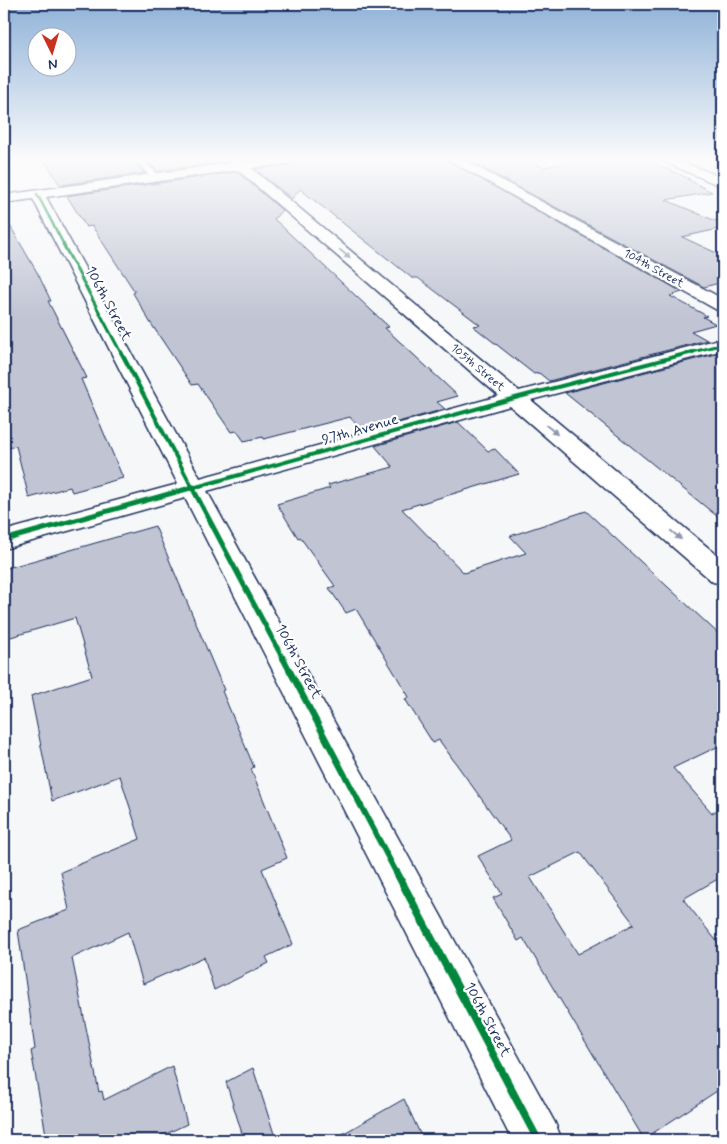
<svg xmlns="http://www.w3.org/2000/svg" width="727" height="1144" viewBox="0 0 727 1144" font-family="Mynerve,sans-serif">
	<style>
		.building { fill: #c0c4d3; stroke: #1b2f5e; fill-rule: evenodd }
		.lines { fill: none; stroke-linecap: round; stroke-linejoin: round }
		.lane-casing { stroke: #1b2f5e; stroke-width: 4 }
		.street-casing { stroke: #1b2f5e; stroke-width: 3 }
		.lane { fill: #fff; fill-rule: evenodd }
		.street { fill: #fff; fill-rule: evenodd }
		.cycleway-far5-casing { stroke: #fff; stroke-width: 4 }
		.cycleway-far4-casing { stroke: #fff; stroke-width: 5 }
		.cycleway-far3-casing { stroke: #fff; stroke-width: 6 }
		.cycleway-far2-casing { stroke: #fff; stroke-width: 8 }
		.cycleway-far1-casing { stroke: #fff; stroke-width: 9 }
		.cycleway-casing { stroke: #fff; stroke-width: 11 }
		.cycleway-far5 { stroke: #00873e; stroke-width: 2.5 }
		.cycleway-far4 { stroke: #00873e; stroke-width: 3 }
		.cycleway-far3 { stroke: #00873e; stroke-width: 4 }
		.cycleway-far2 { stroke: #00873e; stroke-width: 5 }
		.cycleway-far1 { stroke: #00873e; stroke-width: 6 }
		.cycleway { stroke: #00873e; stroke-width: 8 }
		.oneway { fill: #8d97ae }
		.labels { text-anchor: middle; stroke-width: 4.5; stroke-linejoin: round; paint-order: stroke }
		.far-street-label { font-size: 12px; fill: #1b2f5e; stroke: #fff }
		.street-label { font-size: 15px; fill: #1b2f5e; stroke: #fff }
	</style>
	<rect width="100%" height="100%" fill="#f6f7f9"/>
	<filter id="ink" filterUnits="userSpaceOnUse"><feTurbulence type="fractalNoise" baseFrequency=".02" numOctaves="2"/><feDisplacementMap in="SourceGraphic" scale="10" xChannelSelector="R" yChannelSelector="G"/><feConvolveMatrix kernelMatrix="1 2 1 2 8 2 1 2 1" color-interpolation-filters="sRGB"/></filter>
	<g filter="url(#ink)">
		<g class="building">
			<path d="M44,159H132L144,173L60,185Z"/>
			<path d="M146,159H225L227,162L157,171Z"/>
			<path d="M297,159H445L682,292L670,296L707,316L703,317L716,324L691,331L707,340L549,381L539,373L534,374L473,326L480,325L418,278H412L300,189L292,199L255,169L289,165Z"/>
			<path d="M466,159H526L543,167L591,159H644L690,179H687L712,192L666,200L723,224V228L682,237L723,256V282L704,287Z"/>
			<path d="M237,172L282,210L274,219L389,327L385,328L458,396L437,402L445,409L362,432L350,417L264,439L263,437L244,441L237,431L231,432L198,384L192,385L150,322L133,293L135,292L92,226L86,227L67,196Z"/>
			<path d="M4,215L38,274L51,301H48L87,378L81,379L123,478L72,492L70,487L29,498L16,446L4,449Z"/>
			<path d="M723,352V521L565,393Z"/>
			<path d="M458,422L488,451L495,449L519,474L402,509L464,573L526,553L510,536L586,511L723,638V744L673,768L712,813L723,807V876L683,899L723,949V1087L644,1139L523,938L518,941L493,898L502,894L478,856L511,840L439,740L433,743L405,699L409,697L356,609L346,613L329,588L335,586L300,537L298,538L277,504L330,488L328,485L393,467L375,446ZM580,852L634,924L578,954L530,877Z"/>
			<path d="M155,526L224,690L222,691L254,767L251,769L287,858L262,869L293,944L266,957L269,963L214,990L204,957L143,984L128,932L72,958L99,1092L102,1091L104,1100L172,1066L187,1124L153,1140H47L31,1051L35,1049L18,930L69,910L61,872L140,839L120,776L52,801L31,696L92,676L75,618L4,639V569Z"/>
			<path d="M253,1068L276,1140H244L226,1082Z"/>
			<path d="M404,1099L423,1140H332Z"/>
		</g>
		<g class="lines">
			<defs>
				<path id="lane" d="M134,159H143L159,176V180H153Z"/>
				<g id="street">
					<path d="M227,159H240L244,162L295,159L289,163L251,168L519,391L723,338V350L531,400L723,560V584L713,582L510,406L207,491L555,1123L562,1140H512L185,498L4,549V531L178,484L33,199L4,203V195L231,163ZM238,170L499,396L200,478L46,197Z"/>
					<path d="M447,159H462L723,299V311L717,310Z"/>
					<path d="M658,159H675L723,178V187Z"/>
				</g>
			</defs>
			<use href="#lane" class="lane-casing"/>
			<use href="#street" class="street-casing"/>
			<use href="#lane" class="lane"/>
			<use href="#street" class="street"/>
			<defs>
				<path id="cycleway-far5" d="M37,194L64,245"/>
				<g id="cycleway-far4">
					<path d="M63,244L121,353"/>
					<path d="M689,353L723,344"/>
				</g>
				<g id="cycleway-far3">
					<path d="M121,352L193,489"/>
					<path d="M189,489L515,398L693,352"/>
				</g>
				<g id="cycleway-far2">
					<path d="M192,487L283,659"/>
					<path d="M4,540L194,487"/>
				</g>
				<path id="cycleway-far1" d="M283,658L397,874"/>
				<path id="cycleway" d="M397,873L538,1140"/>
			</defs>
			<use href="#cycleway-far5" class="cycleway-far5-casing"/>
			<use href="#cycleway-far4" class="cycleway-far4-casing"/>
			<use href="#cycleway-far3" class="cycleway-far3-casing"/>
			<use href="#cycleway-far2" class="cycleway-far2-casing"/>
			<use href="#cycleway-far1" class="cycleway-far1-casing"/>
			<use href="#cycleway" class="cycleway-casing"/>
			<use href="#cycleway-far5" class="cycleway-far5"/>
			<use href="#cycleway-far4" class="cycleway-far4"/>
			<use href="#cycleway-far3" class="cycleway-far3"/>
			<use href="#cycleway-far2" class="cycleway-far2"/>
			<use href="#cycleway-far1" class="cycleway-far1"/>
			<use href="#cycleway" class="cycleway"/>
		</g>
		<defs><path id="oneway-solid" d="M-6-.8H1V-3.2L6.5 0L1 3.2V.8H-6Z" transform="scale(1.25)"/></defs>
		<g class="oneway">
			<use href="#oneway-solid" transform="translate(345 254) rotate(40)"/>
			<use href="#oneway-solid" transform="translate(552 430) rotate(40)"/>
			<use href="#oneway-solid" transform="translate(676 535) rotate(40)"/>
		</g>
	</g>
	<linearGradient id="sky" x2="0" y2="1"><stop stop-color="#8fb2d8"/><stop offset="0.5" stop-color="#fbfbfc"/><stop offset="1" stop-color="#fbfbfc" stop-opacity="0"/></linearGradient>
	<rect width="727" height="319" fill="url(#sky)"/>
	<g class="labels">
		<g class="far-street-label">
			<text transform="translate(654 268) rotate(29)" y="4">104th Street</text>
			<text transform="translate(478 367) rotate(40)" y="4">105th Street</text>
		</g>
		<g class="street-label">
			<text transform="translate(109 303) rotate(62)" y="5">106th Street</text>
			<text transform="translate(360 429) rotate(-16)" y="5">97th Avenue</text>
			<text transform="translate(299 661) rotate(62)" y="5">106th Street</text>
			<text transform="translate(488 1019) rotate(62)" y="5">106th Street</text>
		</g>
	</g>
	<rect width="727" height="1144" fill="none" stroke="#fff" stroke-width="20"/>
	<rect x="10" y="10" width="707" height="1124" fill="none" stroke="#1b2f5e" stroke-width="2" filter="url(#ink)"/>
	<g transform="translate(52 52) rotate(175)"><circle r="24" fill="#ffffff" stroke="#a4acbf"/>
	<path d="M0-4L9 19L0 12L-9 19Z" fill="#c8321e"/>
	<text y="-8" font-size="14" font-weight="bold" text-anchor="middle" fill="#1b2f5e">N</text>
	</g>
</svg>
